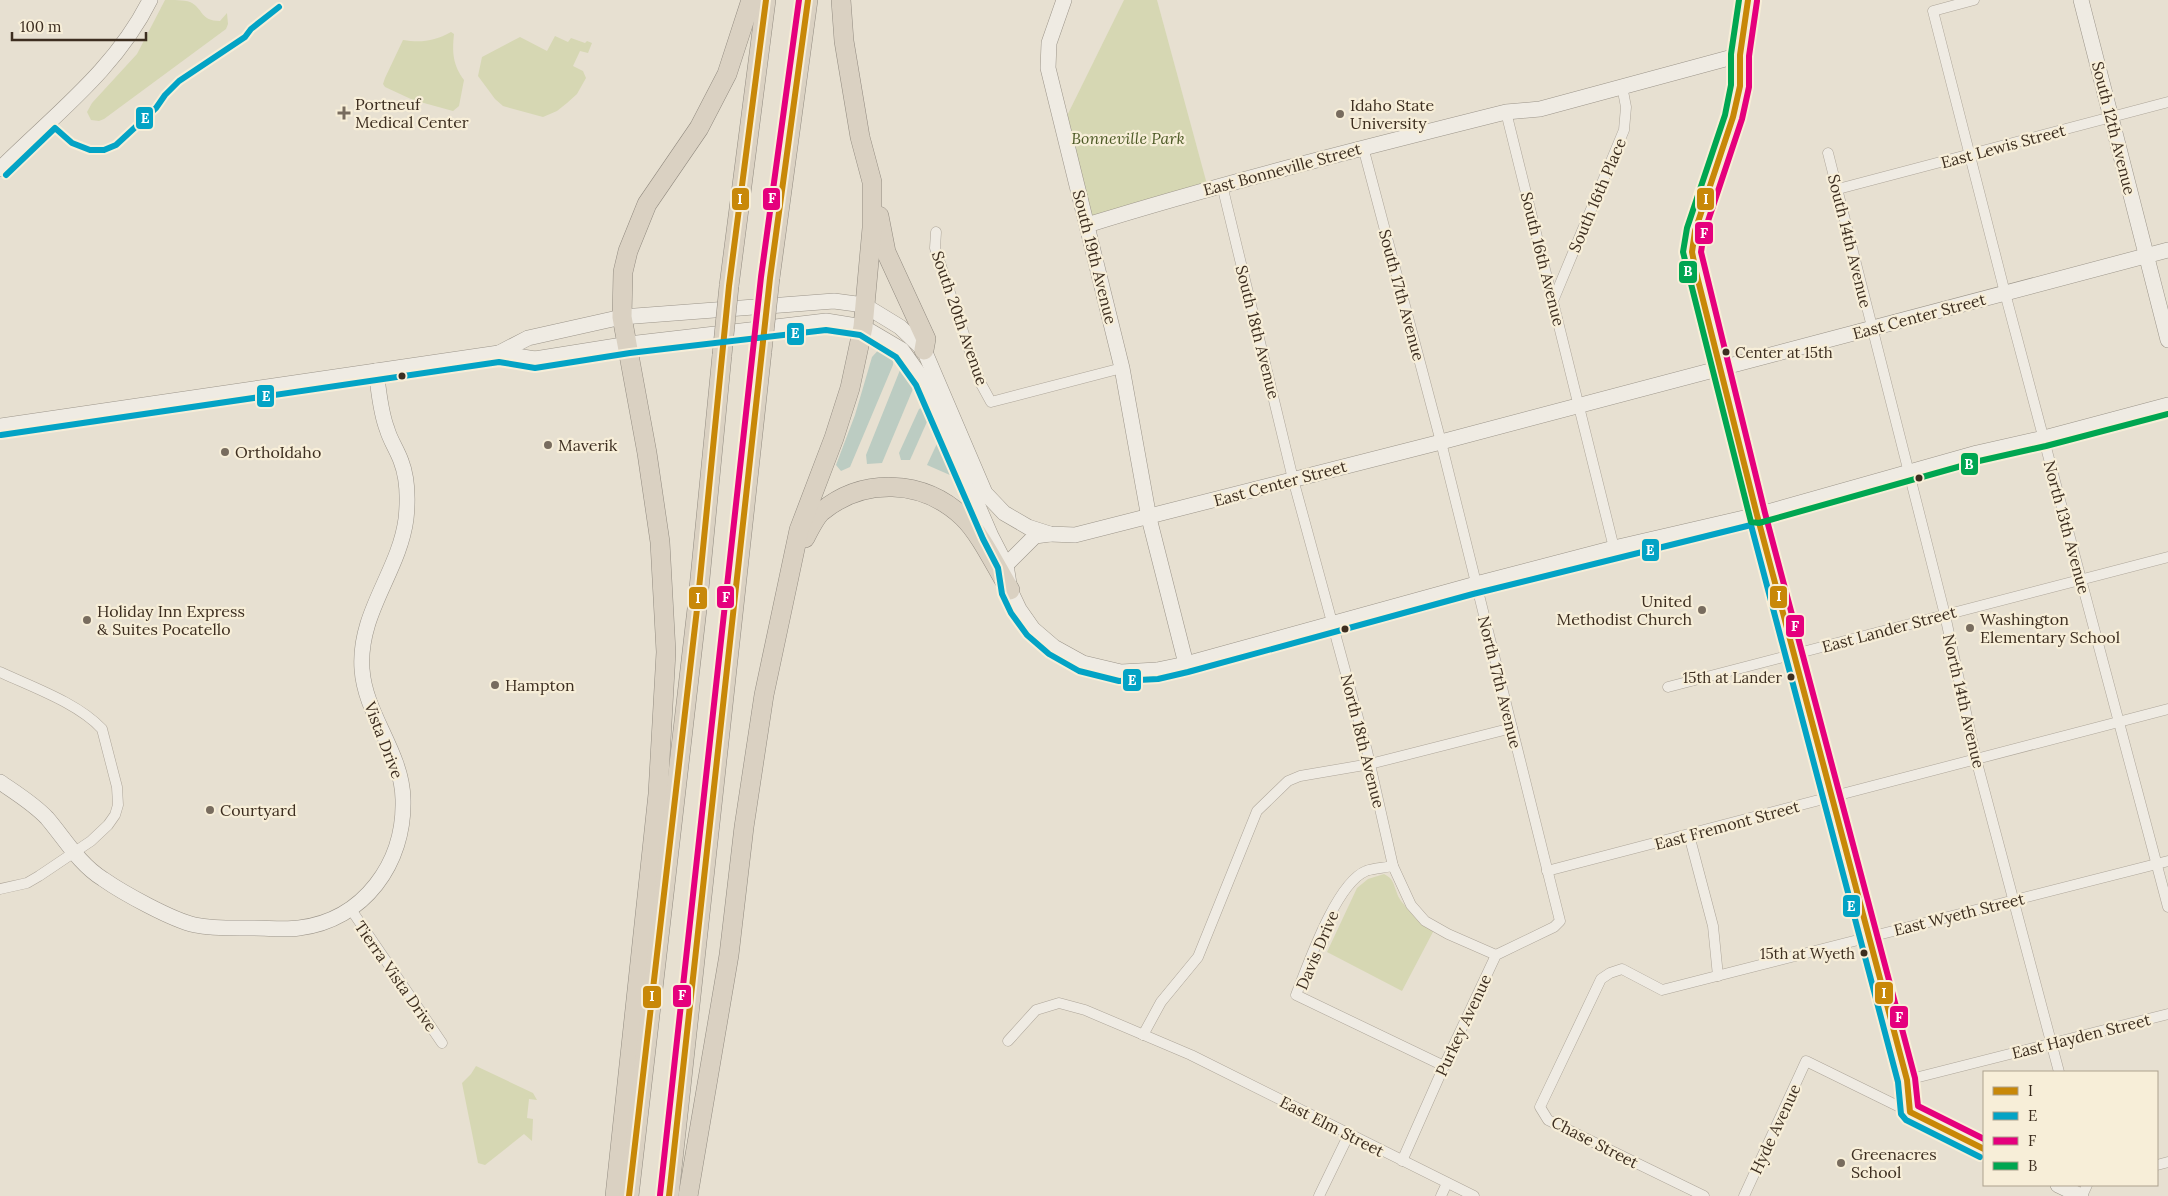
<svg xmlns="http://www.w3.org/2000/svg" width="2168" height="1196" viewBox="0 0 2168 1196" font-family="Lora,serif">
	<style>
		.green { fill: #d6d7b3 }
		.water { fill: #bcccc2 }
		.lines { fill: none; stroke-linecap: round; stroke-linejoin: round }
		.street-casing { stroke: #ada599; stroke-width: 11 }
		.secondary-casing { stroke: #9c958a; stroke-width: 16 }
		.highway-casing { stroke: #928b80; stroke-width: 20 }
		.street { stroke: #efebe3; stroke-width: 10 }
		.secondary { stroke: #efebe3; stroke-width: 15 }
		.highway { stroke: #dad1c2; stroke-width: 19 }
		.highway-bridge-casing { stroke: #928b80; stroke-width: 20; stroke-linecap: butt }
		.highway-bridge { stroke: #dad1c2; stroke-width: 19 }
		.bus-1-casing { stroke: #f7eed8; stroke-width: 10 }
		.bus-2-casing { stroke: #f7eed8; stroke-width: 10 }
		.bus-3-casing { stroke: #f7eed8; stroke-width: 10 }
		.bus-4-casing { stroke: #f7eed8; stroke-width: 10 }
		.bus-1 { stroke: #c88808; stroke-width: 6 }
		.bus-2 { stroke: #03a3c5; stroke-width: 6 }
		.bus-3 { stroke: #e5007d; stroke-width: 6 }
		.bus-4 { stroke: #00a651; stroke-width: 6 }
		.poi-dot { fill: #786c5e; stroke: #f7eed8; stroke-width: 2 }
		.bus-dot { fill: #3d2e20; stroke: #f7eed8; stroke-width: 2 }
		.labels { text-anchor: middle; stroke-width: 4.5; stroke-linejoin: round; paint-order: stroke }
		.bus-label { font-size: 15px; fill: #3d2e20; stroke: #f7eed8; text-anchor: end }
		.poi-label { font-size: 16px; fill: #3d2e20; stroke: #f7eed8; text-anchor: start }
		.street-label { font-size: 16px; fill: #3d2e20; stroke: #f7eed8 }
		.park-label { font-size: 16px; font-style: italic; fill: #4d5a26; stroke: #f7eed8 }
		.line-badge { stroke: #f7eed8; stroke-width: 2 }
		.badge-label { font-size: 14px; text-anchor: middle; font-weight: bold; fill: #fff }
	</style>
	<rect width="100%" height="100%" fill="#e7e0d1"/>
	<g class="green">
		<path d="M165,0C173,0 184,0 190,2C204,9 200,21 220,21L227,13L228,24L226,29L104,119L99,121L91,120L87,112L92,103L137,54Z"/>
		<path d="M1124,0H1157L1208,188L1086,220L1059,132Z"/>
		<path d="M451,32L454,34C452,53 453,65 464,80L459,106L453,111L413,100L385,87L383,84L385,78L403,40C421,43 435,41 451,32Z"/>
		<path d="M555,36L568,42L571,38L585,43L587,41L592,43L588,53L580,51L573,66L583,71L586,78L577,94L567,103L557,111L543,117L503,106L495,99L478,76L482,57L520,37L547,51Z"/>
		<path d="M1384,874C1394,879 1393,884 1397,893C1398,898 1403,903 1406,907C1414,917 1423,924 1434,930L1402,991L1327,952L1357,888L1368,879Z"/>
		<path d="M476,1066L533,1093L537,1100L529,1099L527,1118L533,1119L532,1141L524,1134L485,1165L478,1163L462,1083L471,1074Z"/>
	</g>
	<g class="water">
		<path d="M884,344L895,349L893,365L850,467L841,471L836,465L855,415L872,357Z"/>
		<path d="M907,365L918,377L882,463L867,464L866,455L900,370Z"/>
		<path d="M925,406L930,415L910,460H901L899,453L919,409Z"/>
		<path d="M940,437L959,479L927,465Z"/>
	</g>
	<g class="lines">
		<defs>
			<g id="street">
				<path d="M1974,0L1933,11L2005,293L2168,907"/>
				<path d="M1506,112L1614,548"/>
				<path d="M1363,147L1441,442L1560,921L1554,927L1496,955L1444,1066L1402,1161"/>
				<path d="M1828,153L1945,615L1976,759L2059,1072"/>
				<path d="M1222,185L1293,479L1367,751L1393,866L1411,905L1425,921L1448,934L1496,955"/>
				<path d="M1838,189L2168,102"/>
				<path d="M936,232L935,248L980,382L991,402L1122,368"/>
				<path d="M1553,301L1624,130L1626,107L1622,86"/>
				<path d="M0,672C32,687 78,703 102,729L117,787L118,805L115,815L108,825L91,841L39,876L27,883L0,889"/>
				<path d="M1668,687L2168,557"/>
				<path d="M1689,835L1713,926L1718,976"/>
				<path d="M1393,866C1384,868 1373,868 1366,871C1336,883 1308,965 1296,995L1444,1066"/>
				<path d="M1547,871L2168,709"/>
				<path d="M350,908L442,1043"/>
				<path d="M1143,1035L1161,1002L1198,957L1257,811L1288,781L1300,776L1370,764L1512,728"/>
				<path d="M1008,1041L1036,1010L1059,1003L1085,1010L1191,1055L1474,1196"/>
				<path d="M1907,1080L2168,1014"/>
				<path d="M2157,1165L2168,1162"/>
				<path d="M1319,1196L1349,1134"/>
				<path d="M1441,1196L1447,1183"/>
				<path d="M1704,1196L1548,1120L1540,1107L1601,979L1610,973L1622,969L1662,990L2168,861"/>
				<path d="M1744,1196L1806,1061L1910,1112"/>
				<path d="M2082,1196L2087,1185"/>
			</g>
			<g id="secondary">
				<path d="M1064,0L1049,43L1048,68L1122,368L1149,518L1186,664"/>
				<path d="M1748,0L1740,55V86L1733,117L1695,231L1692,252L1696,272L1757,515L1907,1080L1910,1112L1984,1149"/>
				<path d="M2081,0L2168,340"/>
				<path d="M0,169C54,115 116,69 150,0"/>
				<path d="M1087,225C1226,182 1366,147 1506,112L1540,109L1740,55"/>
				<path d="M499,353L535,359L629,344L826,321L863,327L902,350L924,381L991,536L1006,565L1010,590L1019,609L1033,629L1054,647L1083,663L1121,672L1157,670L1186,664L1476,584L1614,548L1757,515L1977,453L2044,438L2168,405"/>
				<path d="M0,426L499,353L528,338L622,317L834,301L864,305L900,327L924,350L985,493L1004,513L1028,527L1050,534L1075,535L1441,442L2168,250"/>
				<path d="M1006,565L1035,536L1050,534"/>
				<path d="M0,782C16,793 34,804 47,818C65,839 79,864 103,879C123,893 172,920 195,925C215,929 235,928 254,928C269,928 284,930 299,928C364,920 405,863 403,799C402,752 365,715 362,669C358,613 399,572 406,519C408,500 408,479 401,461C397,450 390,440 387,429C380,411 379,391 376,371"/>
				<path d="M2058,1185L2081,1196"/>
			</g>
			<g id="highway">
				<path d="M879,216L886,252L926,339L924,350"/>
				<path d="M770,278L808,0"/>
				<path d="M729,286L766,0"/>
				<path d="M805,538C809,530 815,518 821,512C863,477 923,479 963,517C980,533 997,569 1010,590"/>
				<path d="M615,1196L658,794L666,652L660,542L647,453L622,317L623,272L628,251L647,204L699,128L727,74L751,0"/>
				<path d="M629,1196L697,609L722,355"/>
				<path d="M669,1196L762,351"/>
				<path d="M688,1196L729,955L744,827L764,695L799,530L834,438L850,388L863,327L872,228V182L860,137L844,41L841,0"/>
			</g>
		</defs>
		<use href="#street" class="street-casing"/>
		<use href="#secondary" class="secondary-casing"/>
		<use href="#highway" class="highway-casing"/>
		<use href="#street" class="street"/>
		<use href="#secondary" class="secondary"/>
		<use href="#highway" class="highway"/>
		<defs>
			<g id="highway-bridge">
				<path d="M762,351L770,278"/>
				<path d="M722,355L729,286"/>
			</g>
		</defs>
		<use href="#highway-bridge" class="highway-bridge-casing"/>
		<use href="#highway-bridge" class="highway-bridge"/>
		<defs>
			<g id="bus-1">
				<path d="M1748,0L1740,55V86L1733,117L1695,231L1692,252L1696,272L1757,515L1907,1080L1910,1112L1984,1149"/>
				<path d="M629,1196L697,609L729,286L766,0"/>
				<path d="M669,1196L770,278L808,0"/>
			</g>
			<g id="bus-2">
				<path d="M6,175L55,128L72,143L90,150H104L116,145L156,108L165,95L179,81L245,37L251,29L279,7"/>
				<path d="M1,435L499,362L535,368L630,353L826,330L860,335L896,357L916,385L983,539L998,568L1002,594L1011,613L1027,635L1049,654L1079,671L1119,681L1158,679L1188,672L1473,594L1751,525L1898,1082L1901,1114L1906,1120L1980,1157"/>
			</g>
			<g id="bus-3">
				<path d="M1757,1L1749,56V87L1742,119L1704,233L1701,252L1765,513L1915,1078L1918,1106L1984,1139"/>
				<path d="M660,1195L761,277L799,0"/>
			</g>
			<path id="bus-4" d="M1739,0L1731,54V85L1725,115L1687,228L1683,252L1751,522L1759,523L1979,461L2046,446L2168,414"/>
		</defs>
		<use href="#bus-1" class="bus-1-casing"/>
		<use href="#bus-2" class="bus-2-casing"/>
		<use href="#bus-3" class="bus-3-casing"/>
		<use href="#bus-4" class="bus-4-casing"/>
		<use href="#bus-1" class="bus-1"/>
		<use href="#bus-2" class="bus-2"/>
		<use href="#bus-3" class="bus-3"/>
		<use href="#bus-4" class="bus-4"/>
	</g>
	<g class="poi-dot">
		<path d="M341.5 105.5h5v5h5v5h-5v5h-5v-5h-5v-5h5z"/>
		<circle cx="1340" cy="114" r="5"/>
		<circle cx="548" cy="445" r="5"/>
		<circle cx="225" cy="452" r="5"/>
		<circle cx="1702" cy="610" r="5"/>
		<circle cx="87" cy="620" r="5"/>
		<circle cx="1970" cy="628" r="5"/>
		<circle cx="495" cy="685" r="5"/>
		<circle cx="210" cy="810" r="5"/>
		<circle cx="1841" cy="1163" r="5"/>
	</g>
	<g class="bus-dot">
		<circle cx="1726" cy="352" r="4.5"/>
		<circle cx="402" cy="376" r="4.5"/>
		<circle cx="1919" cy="478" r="4.5"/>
		<circle cx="1345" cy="629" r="4.5"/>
		<circle cx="1791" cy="677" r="4.5"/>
		<circle cx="1864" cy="953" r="4.5"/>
	</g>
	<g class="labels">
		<g class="bus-label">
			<text x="1735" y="358" text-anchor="start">Center at 15th</text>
			<text x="1782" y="683">15th at Lander</text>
			<text x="1855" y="959">15th at Wyeth</text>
		</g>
		<g class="poi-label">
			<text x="355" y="110">Portneuf<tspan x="355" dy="18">Medical Center</tspan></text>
			<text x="1350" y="111">Idaho State<tspan x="1350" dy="18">University</tspan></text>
			<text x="558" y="451">Maverik</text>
			<text x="235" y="458">OrthoIdaho</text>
			<text x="1692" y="607" text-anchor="end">United<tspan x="1692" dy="18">Methodist Church</tspan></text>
			<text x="97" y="617">Holiday Inn Express<tspan x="97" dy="18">&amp; Suites Pocatello</tspan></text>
			<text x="1980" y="625">Washington<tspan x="1980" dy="18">Elementary School</tspan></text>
			<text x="505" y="691">Hampton</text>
			<text x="220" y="816">Courtyard</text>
			<text x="1851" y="1160">Greenacres<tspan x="1851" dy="18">School</tspan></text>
		</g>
		<g class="street-label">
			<text transform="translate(2114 128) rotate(76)" y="6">South 12th Avenue</text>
			<text transform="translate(2003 146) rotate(-15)" y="6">East Lewis Street</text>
			<text transform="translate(1282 169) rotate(-15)" y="6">East Bonneville Street</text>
			<text transform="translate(1597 195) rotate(-67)" y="6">South 16th Place</text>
			<text transform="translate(1850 241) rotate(76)" y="6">South 14th Avenue</text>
			<text transform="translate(1095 257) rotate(76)" y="6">South 19th Avenue</text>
			<text transform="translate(1543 259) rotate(76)" y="6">South 16th Avenue</text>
			<text transform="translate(1402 295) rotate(75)" y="6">South 17th Avenue</text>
			<text transform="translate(1919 316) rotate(-15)" y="6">East Center Street</text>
			<text transform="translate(960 318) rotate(71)" y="6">South 20th Avenue</text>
			<text transform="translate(1258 332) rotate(76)" y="6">South 18th Avenue</text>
			<text transform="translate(1280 483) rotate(-15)" y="6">East Center Street</text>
			<text transform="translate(2067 527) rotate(75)" y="6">North 13th Avenue</text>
			<text transform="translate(1889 629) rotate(-15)" y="6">East Lander Street</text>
			<text transform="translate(1500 682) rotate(76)" y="6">North 17th Avenue</text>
			<text transform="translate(1964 701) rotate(77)" y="6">North 14th Avenue</text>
			<text transform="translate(384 740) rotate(69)" y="6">Vista Drive</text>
			<text transform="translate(1363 741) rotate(76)" y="6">North 18th Avenue</text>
			<text transform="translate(1727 825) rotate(-15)" y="6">East Fremont Street</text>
			<text transform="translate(1959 914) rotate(-14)" y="6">East Wyeth Street</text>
			<text transform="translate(1317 950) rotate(-67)" y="6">Davis Drive</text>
			<text transform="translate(396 976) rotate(55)" y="6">Tierra Vista Drive</text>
			<text transform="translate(1463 1025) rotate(-65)" y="6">Purkey Avenue</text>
			<text transform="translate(2081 1036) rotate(-14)" y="6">East Hayden Street</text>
			<text transform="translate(1332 1126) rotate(27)" y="6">East Elm Street</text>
			<text transform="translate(1775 1129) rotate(-65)" y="6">Hyde Avenue</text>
			<text transform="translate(1595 1142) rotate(27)" y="6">Chase Street</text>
		</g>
		<g class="park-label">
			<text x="1128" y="144">Bonneville Park</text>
		</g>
	</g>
	<g class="line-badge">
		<rect x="135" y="106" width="19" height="24" rx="5" fill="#03a3c5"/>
		<rect x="762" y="187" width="19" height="24" rx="5" fill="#e5007d"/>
		<rect x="731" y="187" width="19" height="24" rx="5" fill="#c88808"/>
		<rect x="1696" y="187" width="19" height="24" rx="5" fill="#c88808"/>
		<rect x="1694" y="221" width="20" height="24" rx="5" fill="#e5007d"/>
		<rect x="1678" y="260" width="20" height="24" rx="5" fill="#00a651"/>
		<rect x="786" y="322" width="19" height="24" rx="5" fill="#03a3c5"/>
		<rect x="256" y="384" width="19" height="24" rx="5" fill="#03a3c5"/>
		<rect x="1960" y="452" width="19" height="24" rx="5" fill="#00a651"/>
		<rect x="1641" y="538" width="19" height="24" rx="5" fill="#03a3c5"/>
		<rect x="1769" y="585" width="19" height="24" rx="5" fill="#c88808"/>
		<rect x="716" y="585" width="19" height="24" rx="5" fill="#e5007d"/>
		<rect x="688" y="586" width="20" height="24" rx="5" fill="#c88808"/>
		<rect x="1785" y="614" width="20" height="24" rx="5" fill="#e5007d"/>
		<rect x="1122" y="668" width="20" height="24" rx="5" fill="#03a3c5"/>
		<rect x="1842" y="894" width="19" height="24" rx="5" fill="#03a3c5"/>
		<rect x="1874" y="981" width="20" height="24" rx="5" fill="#c88808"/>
		<rect x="672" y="984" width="20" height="24" rx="5" fill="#e5007d"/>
		<rect x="642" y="985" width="20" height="24" rx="5" fill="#c88808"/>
		<rect x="1889" y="1005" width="20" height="24" rx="5" fill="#e5007d"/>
	</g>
	<g class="badge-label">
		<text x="145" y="123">E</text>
		<text x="772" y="203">F</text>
		<text x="740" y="204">I</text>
		<text x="1706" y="204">I</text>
		<text x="1704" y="238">F</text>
		<text x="1688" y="276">B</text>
		<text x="795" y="338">E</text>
		<text x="266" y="401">E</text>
		<text x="1969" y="469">B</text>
		<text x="1650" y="555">E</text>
		<text x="1779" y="601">I</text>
		<text x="726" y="602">F</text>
		<text x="698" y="603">I</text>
		<text x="1795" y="631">F</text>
		<text x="1132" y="685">E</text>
		<text x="1851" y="911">E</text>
		<text x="1884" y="998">I</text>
		<text x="682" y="1000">F</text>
		<text x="652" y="1001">I</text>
		<text x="1899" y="1022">F</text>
	</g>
	<rect x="1983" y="1071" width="175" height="115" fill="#f7eed8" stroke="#ada18e"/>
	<rect x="1993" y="1087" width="25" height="8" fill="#c88808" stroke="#ada18e"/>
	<text x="2028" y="1096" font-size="15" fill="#3d2e20">I</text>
	<rect x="1993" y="1112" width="25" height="8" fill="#03a3c5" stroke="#ada18e"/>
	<text x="2028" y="1121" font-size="15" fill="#3d2e20">E</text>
	<rect x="1993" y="1137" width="25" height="8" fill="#e5007d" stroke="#ada18e"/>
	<text x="2028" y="1146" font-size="15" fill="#3d2e20">F</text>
	<rect x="1993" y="1162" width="25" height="8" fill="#00a651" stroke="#ada18e"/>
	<text x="2028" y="1171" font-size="15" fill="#3d2e20">B</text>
	<path d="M12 32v8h134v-8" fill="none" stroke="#3d2e20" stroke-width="2.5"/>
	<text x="20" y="32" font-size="15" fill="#3d2e20" stroke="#f7eed8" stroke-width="4" paint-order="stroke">100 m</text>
</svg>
